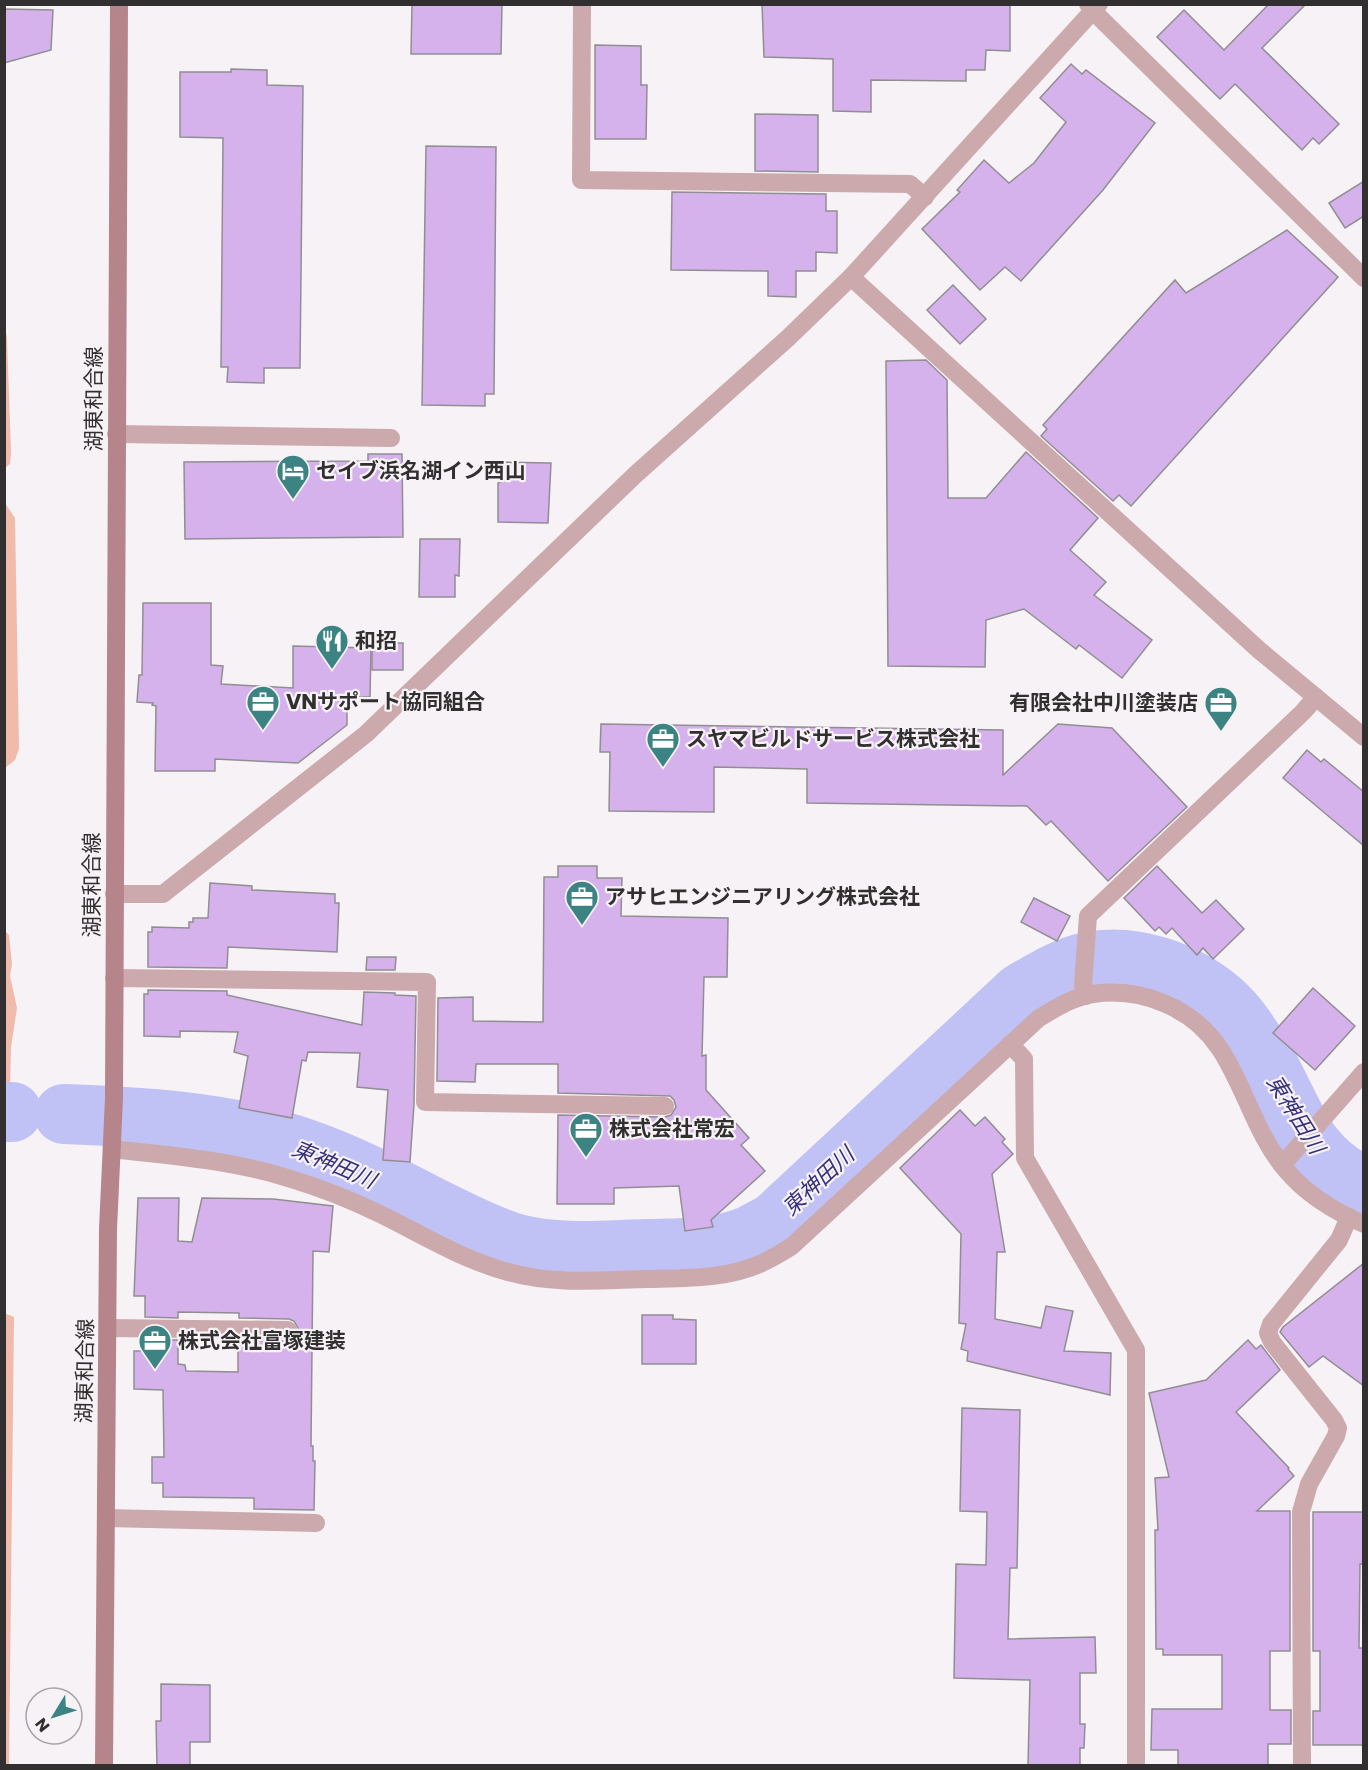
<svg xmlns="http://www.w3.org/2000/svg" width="1368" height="1770" viewBox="0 0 1368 1770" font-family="Poppins,'Noto Sans JP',sans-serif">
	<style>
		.green { fill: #f0bbaa }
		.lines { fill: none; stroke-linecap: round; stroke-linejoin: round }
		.river { stroke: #c0c2f5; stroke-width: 60 }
		.building { fill: #d5b2ec; stroke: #918e93; stroke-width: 1.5 }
		.minor { stroke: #cba9ad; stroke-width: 18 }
		.tertiary { stroke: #cba9ad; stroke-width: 18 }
		.secondary { stroke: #b5858b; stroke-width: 18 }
		.labels { text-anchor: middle; stroke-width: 4.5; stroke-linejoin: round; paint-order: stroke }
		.street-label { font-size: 21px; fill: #312f30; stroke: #f7f2f5 }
		.poi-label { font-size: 21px; font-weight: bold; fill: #312f30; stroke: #f7f2f5; text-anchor: start }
		.water-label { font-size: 22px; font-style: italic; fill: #38327a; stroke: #f7f2f5 }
	</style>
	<rect width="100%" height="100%" fill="#f7f2f5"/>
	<g class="green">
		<path d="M5,326L7,338L11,452L10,464L5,468Z"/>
		<path d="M5,503L15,518L19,749L15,760L5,768Z"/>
		<path d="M5,931L9,935L12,964L10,976L17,1008L11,1047L10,1089L17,1132L5,1142V1131L9,1130L7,1099L4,1098Z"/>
		<path d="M4,1313L14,1317L9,1766L4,1765Z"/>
	</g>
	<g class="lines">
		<g class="river">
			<path d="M8,1112H12"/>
			<path d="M64,1114C142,1117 223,1121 297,1146C345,1162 390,1185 434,1208C461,1221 488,1236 517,1244C560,1255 604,1250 648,1249C682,1248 719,1249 751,1235C759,1231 767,1226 775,1222L1021,993C1042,981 1064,967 1087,962C1135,953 1186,971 1222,1002C1239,1017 1251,1037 1263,1056C1294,1108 1302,1159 1364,1186"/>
		</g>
	</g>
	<g class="building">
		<path d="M412,4H502L501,54H411Z"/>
		<path d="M762,4H1010V51L986,50L985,70H966V81L871,80V112L833,111V59L764,57Z"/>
		<path d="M1269,4H1306L1262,48L1339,124L1319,144L1313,138L1302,150L1235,84L1220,99L1157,37L1184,10L1224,50Z"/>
		<path d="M4,9L53,10L51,50L4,63Z"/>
		<path d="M595,45L641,46V85H647L646,139H595Z"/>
		<path d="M1071,64L1082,74L1086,70L1155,123L1103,190L1021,281L1005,267L980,290L922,229L960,192L957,190L984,160L1009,183L1034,163L1066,122L1040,98Z"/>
		<path d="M231,69L267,70V85L303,86L300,368H264V383L227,382L228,367H221L223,138L180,137V72H231Z"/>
		<path d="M755,114L818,115V172L755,171Z"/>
		<path d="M426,146L496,147L494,394H485V406L422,405Z"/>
		<path d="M1364,181V216L1345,228L1329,203Z"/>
		<path d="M672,192L826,194V211H837V253L816,252V271H796V297L768,296V271L671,270Z"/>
		<path d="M1287,230L1338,277L1131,506L1119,495L1113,501L1041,436L1047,429L1043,425L1175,280L1186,293Z"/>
		<path d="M953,285L986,319L960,344L927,310Z"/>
		<path d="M926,360L947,380L948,498H986L1026,452L1098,518L1070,550L1106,582L1094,595L1152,640L1122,678L1079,645L1076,649L1024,609L986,620L985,667L888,666L886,361Z"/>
		<path d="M368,454H402L403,537L185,539L184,462L368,461Z"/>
		<path d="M501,462L551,463L548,523L498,522V483L501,482Z"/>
		<path d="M420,539H460L459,576L455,575V597H419Z"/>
		<path d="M143,603H211V665L223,666L221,684L293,688V646L371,648L370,697H347V725L298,763L215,759V771H155L156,706L152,705L153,703L137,702L139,675H142Z"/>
		<rect x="372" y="643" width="31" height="27"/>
		<path d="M601,724L1003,730V775L1058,724L1112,728L1187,807L1108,881L1051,821L1046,825L1027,806L807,803V769L714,767V812L609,811L610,752H600Z"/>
		<path d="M1307,750L1321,762L1324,759L1364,792V846L1283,778Z"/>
		<path d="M558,866H597V878H622L621,916L728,918L727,977H704L702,1056L706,1055V1090L749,1138L741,1145L765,1171L711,1220L713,1227L685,1231L679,1186L614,1188V1204H557L558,1115L665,1117L671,1115L676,1107L674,1100L670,1096L558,1093V1064H476L475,1082L437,1081L438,998L473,997V1021L543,1022L544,877H558Z"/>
		<path d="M1157,866L1202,913L1216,900L1244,929L1213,959L1203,948L1197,955L1172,928L1166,934L1159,927L1155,931L1124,898Z"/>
		<path d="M210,883L252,886V890L335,894V903H339L337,952L228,947L227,968L148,967V932H152V927L189,928V922H193V918H208Z"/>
		<path d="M1034,898L1070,916L1057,941L1021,922Z"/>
		<path d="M367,957H396L395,970H366Z"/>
		<path d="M1313,988L1355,1026L1315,1070L1273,1033Z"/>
		<path d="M148,990L227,991V995L362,1025L364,992L395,993V995L416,996L414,1104L410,1162L383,1160L388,1090L357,1087L360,1053L308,1052L306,1061L302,1060L292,1118L239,1108L248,1056L234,1052L238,1032L180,1031V1037L144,1036V994H148Z"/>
		<path d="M960,1110L975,1126L985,1117L1005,1139L1002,1142L1013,1154L992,1174L1005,1252H997L995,1319L1041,1328L1046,1306L1073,1311L1064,1351L1111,1353L1110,1395L967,1361L968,1351L961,1349L966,1324L959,1323L961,1234L900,1168Z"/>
		<path d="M138,1198H179L178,1241L192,1242L202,1198L273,1199L333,1206L329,1252L313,1251L311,1446H313V1461H315L314,1510L254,1509V1498L163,1497V1483H152V1457H164L163,1390L134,1389V1351H145V1340H178V1364L185,1365L186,1371L238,1372V1341H288L297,1336L299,1330L294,1321L289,1319L239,1318V1313L178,1312V1318L145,1317V1296H134Z"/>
		<path d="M1364,1263V1386L1323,1356L1309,1367L1280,1332L1283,1327Z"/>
		<path d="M642,1315H673V1319L696,1320V1364H642Z"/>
		<path d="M1248,1340L1256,1349L1261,1345L1280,1370L1236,1412L1289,1468L1288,1469L1294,1476L1257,1511H1290V1651H1270V1710H1291V1744H1268V1766H1178V1750H1151L1152,1709H1222V1655H1163V1649H1156L1155,1530H1158L1155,1478L1169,1477L1149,1393L1206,1380Z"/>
		<path d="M962,1408L1020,1410L1017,1568H1010L1008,1639L1095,1637L1096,1673H1080V1724H1085L1084,1748H1080V1766H1028L1030,1680L954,1678L956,1564L986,1565L987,1512L960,1511Z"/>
		<path d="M1313,1512H1364V1564H1360L1359,1648H1364V1745H1313V1711H1320V1651H1313Z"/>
		<path d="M161,1684L210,1685V1742H190V1766H157L156,1721H161Z"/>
	</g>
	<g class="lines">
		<g class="minor">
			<path d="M582,4L581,180L910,184L925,197"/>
			<path d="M1088,4L1093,11L1364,278"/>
			<path d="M851,277L1259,650L1364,737"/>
			<path d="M116,434L391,438"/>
			<path d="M114,978L427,982L425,1102L665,1106"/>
			<path d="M1086,996L1083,985L1088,916L1303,712L1316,697"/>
			<path d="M1010,1044L1024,1059L1025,1158L1136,1350V1766"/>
			<path d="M112,1149C171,1156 233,1160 291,1179C321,1188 351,1200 380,1214C421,1234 463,1260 508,1272C553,1285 601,1280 648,1279C687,1278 729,1279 764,1262C774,1257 783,1252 792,1246L1039,1018C1056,1008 1073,997 1093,994C1142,987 1193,1008 1220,1049C1245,1087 1256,1135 1286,1170C1307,1195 1333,1211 1364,1224"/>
			<path d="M1282,1165L1364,1072"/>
			<path d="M108,1328L288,1330"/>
			<path d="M106,1518L316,1523"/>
			<path d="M1302,1766L1301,1512L1309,1484L1336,1436L1338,1428L1334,1420L1272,1342L1268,1333L1271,1324L1339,1240L1349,1217"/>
		</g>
		<path class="tertiary" d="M114,894H163L366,734L635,475L788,338L851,277L1099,4"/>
		<path class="secondary" d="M104,1766L108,1229L114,1098L119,4"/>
	</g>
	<defs>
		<symbol id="hotel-pin" viewBox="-11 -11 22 30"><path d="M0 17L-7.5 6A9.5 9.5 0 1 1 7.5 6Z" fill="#3c8484" stroke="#f7f2f5"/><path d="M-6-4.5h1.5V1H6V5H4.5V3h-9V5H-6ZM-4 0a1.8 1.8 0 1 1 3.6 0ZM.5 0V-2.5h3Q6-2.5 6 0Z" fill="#fff"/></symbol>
		<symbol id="restaurant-pin" viewBox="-11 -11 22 30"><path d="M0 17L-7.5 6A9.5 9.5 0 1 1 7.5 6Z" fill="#3c8484" stroke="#f7f2f5"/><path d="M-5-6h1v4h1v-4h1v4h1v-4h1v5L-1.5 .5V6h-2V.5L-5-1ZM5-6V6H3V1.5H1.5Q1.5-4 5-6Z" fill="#fff"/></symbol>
		<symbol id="office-pin" viewBox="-11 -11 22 30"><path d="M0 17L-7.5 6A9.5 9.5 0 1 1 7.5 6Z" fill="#3c8484" stroke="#f7f2f5"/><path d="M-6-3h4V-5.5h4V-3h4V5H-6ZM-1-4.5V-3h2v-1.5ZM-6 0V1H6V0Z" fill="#fff"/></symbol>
	</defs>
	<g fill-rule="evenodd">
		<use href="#hotel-pin" x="274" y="452" width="38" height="52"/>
		<use href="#restaurant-pin" x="313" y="622" width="38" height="52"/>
		<use href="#office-pin" x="244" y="683" width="38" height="52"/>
		<use href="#office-pin" x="1202" y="684" width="38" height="52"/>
		<use href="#office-pin" x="644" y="720" width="38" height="52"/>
		<use href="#office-pin" x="563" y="878" width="38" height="52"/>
		<use href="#office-pin" x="567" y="1110" width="38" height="52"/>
		<use href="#office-pin" x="136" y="1322" width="38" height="52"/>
	</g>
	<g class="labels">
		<g class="street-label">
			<text transform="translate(94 399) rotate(-90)" y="7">湖東和合線</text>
			<text transform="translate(92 885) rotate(-90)" y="7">湖東和合線</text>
			<text transform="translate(85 1371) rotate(-89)" y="7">湖東和合線</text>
		</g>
		<g class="poi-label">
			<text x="316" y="478">セイブ浜名湖イン西山</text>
			<text x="355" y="648">和招</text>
			<text x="286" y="709">VNサポート協同組合</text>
			<text x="1198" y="710" text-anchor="end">有限会社中川塗装店</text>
			<text x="686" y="746">スヤマビルドサービス株式会社</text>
			<text x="605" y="904">アサヒエンジニアリング株式会社</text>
			<text x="609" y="1136">株式会社常宏</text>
			<text x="178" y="1348">株式会社富塚建装</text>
		</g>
		<g class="water-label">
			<text transform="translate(1296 1114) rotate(58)" y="8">東神田川</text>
			<text transform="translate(334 1164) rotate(23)" y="8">東神田川</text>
			<text transform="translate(818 1181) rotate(-43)" y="8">東神田川</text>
		</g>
	</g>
	<rect width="1368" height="1770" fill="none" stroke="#312f30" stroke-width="12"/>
	<g transform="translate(54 1716) rotate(232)"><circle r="28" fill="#f7f2f5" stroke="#a8a4a6" stroke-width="1.5"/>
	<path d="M0-4.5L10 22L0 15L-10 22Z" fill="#3c8484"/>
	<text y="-9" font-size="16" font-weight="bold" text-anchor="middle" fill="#312f30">N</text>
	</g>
</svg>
